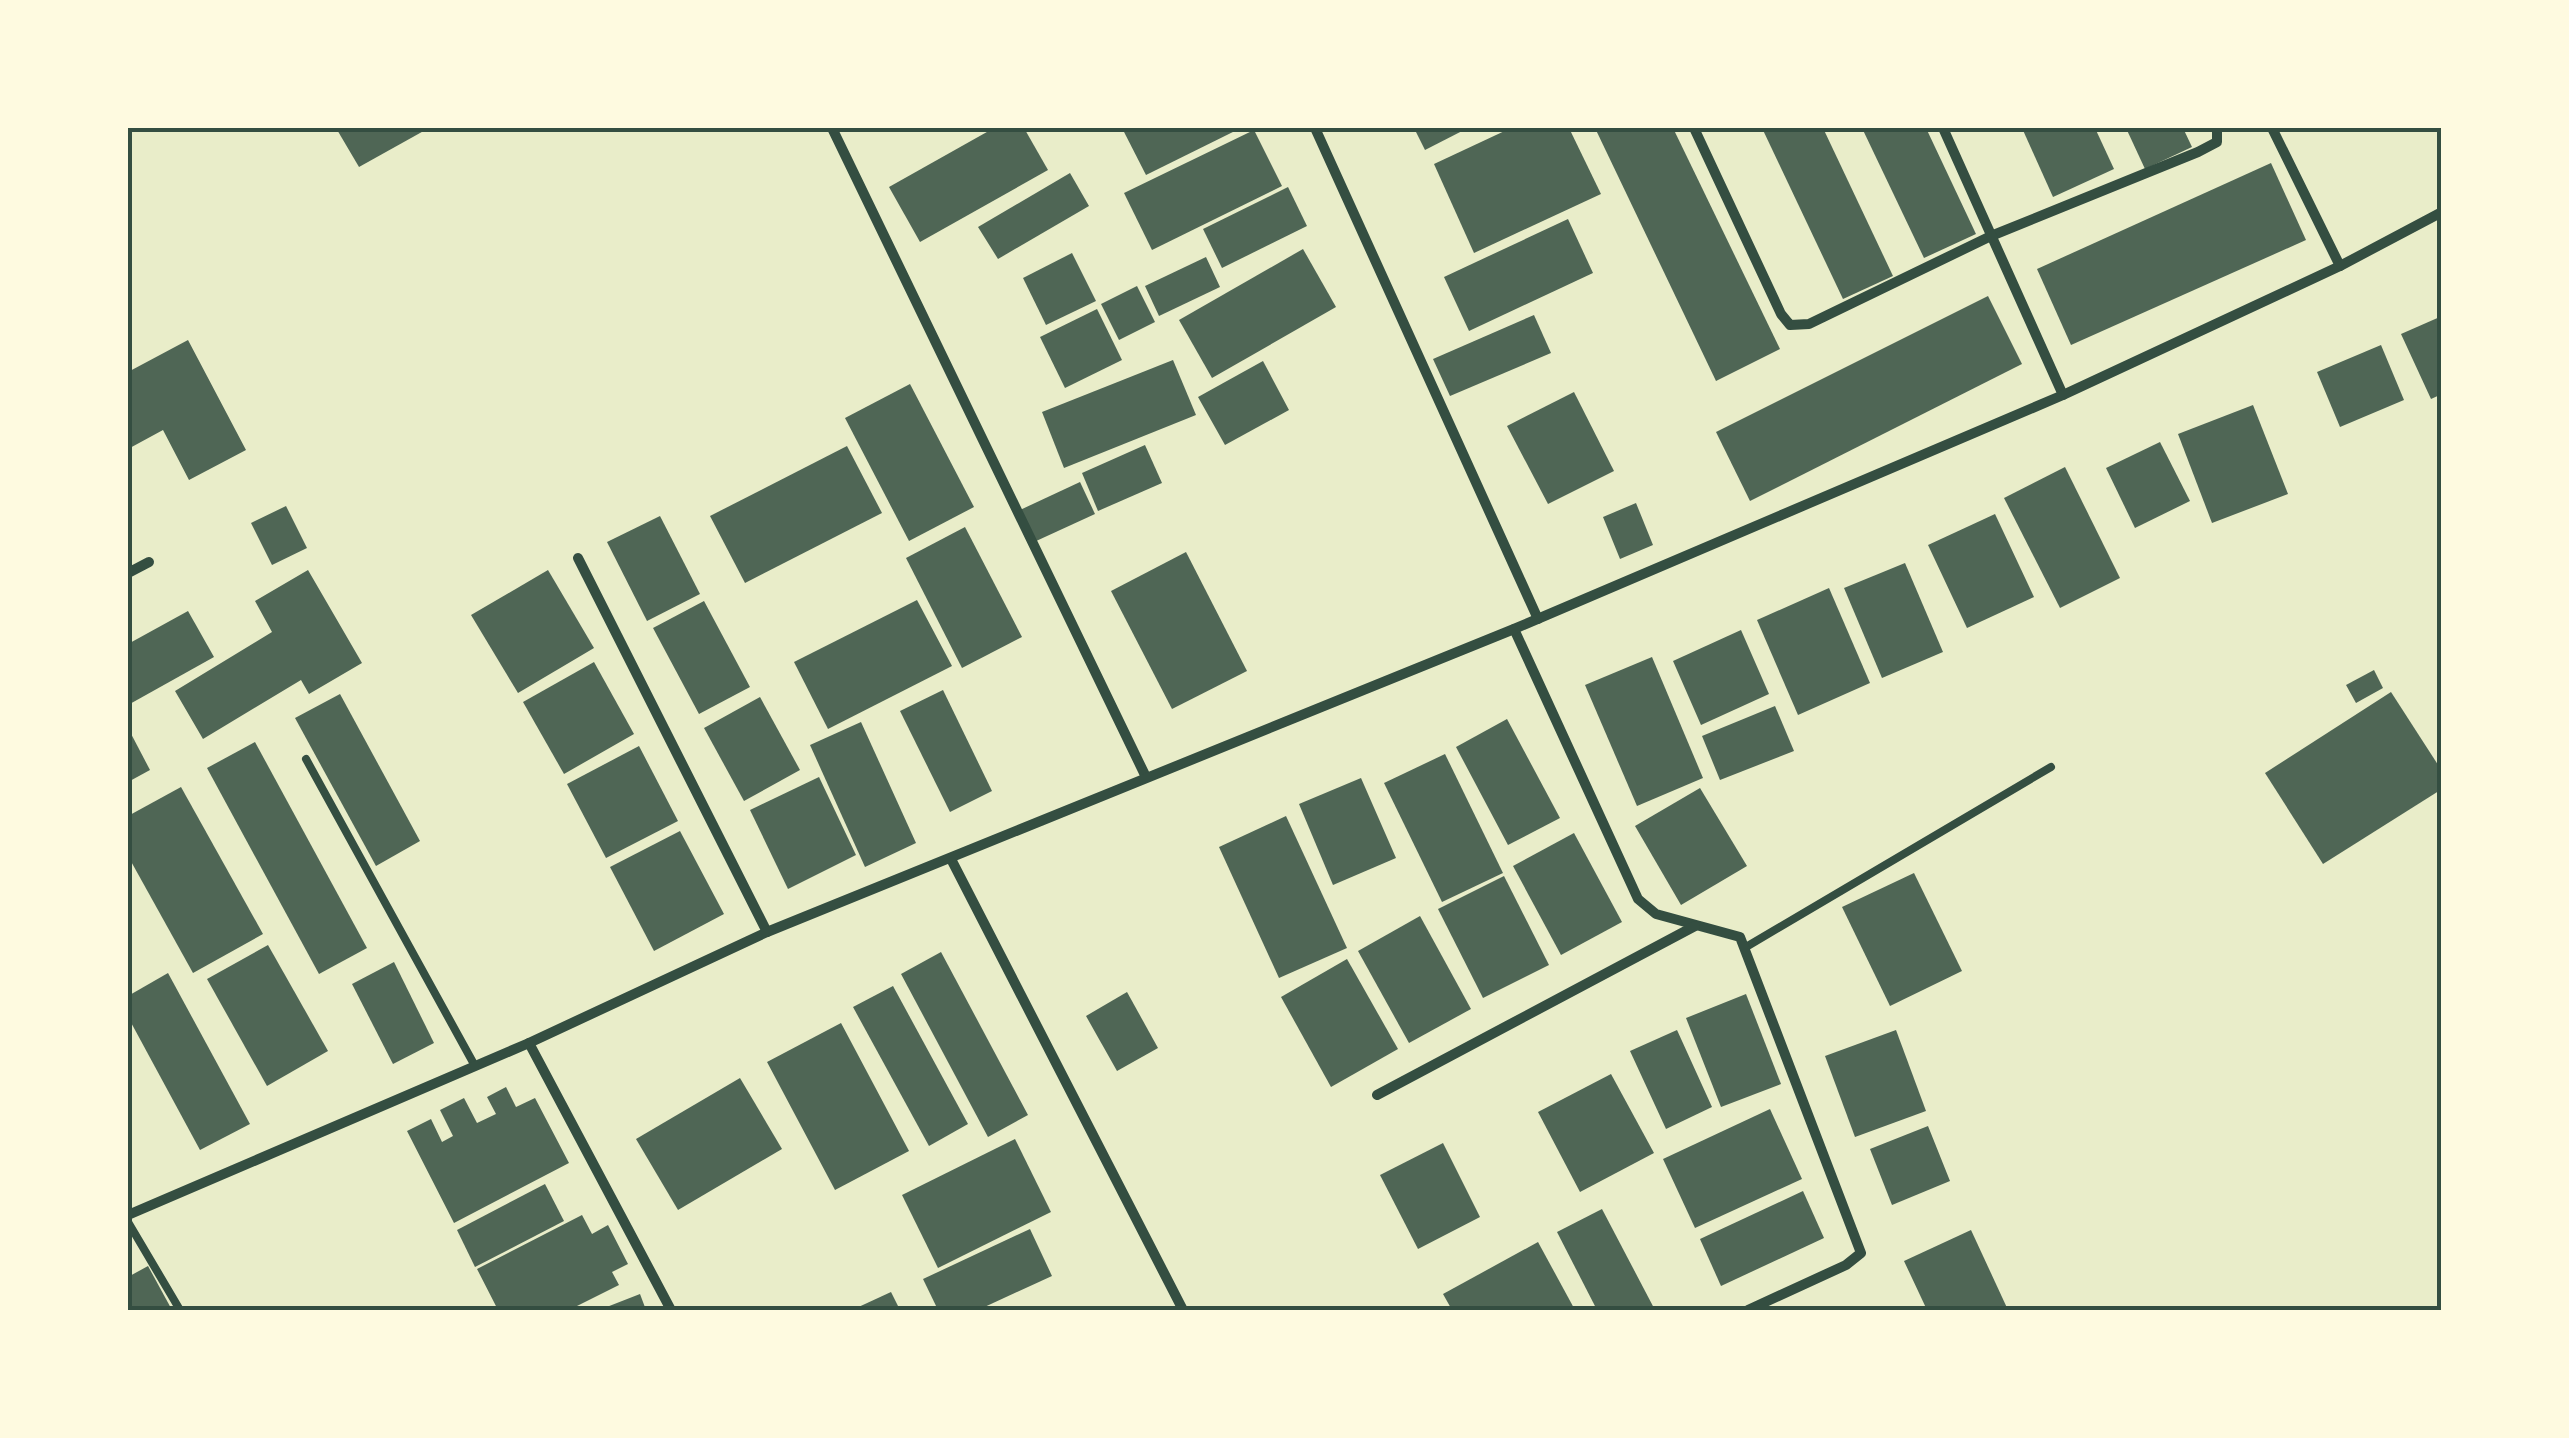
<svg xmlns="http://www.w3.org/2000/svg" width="2569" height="1438" viewBox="0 0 2569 1438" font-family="Barlow,sans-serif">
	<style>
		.building { fill: #4f6655 }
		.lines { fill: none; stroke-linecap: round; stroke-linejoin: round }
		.service { stroke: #344e41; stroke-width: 8 }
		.minor { stroke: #344e41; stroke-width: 10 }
		.neatline { fill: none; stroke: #344e41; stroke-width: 4 }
	</style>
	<rect width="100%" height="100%" fill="#e9edc9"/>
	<g class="building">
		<path d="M336,128H429L359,167Z"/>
		<path d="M994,128H1024L1048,170L920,242L889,187Z"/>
		<path d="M1122,128H1241L1146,175Z"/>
		<path d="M1414,128H1468L1425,150Z"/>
		<path d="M1511,128H1569L1601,194L1474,253L1434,164Z"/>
		<path d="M1595,128H1673L1780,349L1716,381Z"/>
		<path d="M1762,128H1823L1893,276L1843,299Z"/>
		<path d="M1862,128H1926L1976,234L1924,258Z"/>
		<path d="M2022,128H2095L2114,169L2053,197Z"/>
		<path d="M2126,128H2183L2192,147L2145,169Z"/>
		<path d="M1254,130L1282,186L1152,250L1124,193Z"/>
		<path d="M2271,163L2306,240L2071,345L2037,269Z"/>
		<path d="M1070,173L1089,206L998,259L978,227Z"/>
		<path d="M1288,187L1307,226L1222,268L1203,229Z"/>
		<path d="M1568,219L1593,273L1469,331L1444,277Z"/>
		<path d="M1303,249L1336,307L1212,378L1179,320Z"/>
		<path d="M1072,253L1096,301L1046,325L1023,278Z"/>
		<path d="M1206,257L1220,287L1159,316L1145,286Z"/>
		<path d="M1137,286L1155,322L1119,340L1101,304Z"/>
		<path d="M1988,296L2022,364L1750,501L1716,432Z"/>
		<path d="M1097,309L1122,360L1065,388L1040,337Z"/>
		<path d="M1534,315L1551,353L1450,396L1433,359Z"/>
		<path d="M2442,316V394L2431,399L2401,334Z"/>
		<path d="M188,340L246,450L189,480L163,430L128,449V372Z"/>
		<path d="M2381,345L2404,400L2340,427L2317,372Z"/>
		<path d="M1173,360L1196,415L1064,468L1042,412Z"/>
		<path d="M1263,361L1289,410L1225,445L1198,397Z"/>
		<path d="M910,384L974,507L909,541L845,418Z"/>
		<path d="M1574,392L1614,471L1548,504L1507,426Z"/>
		<path d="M2253,405L2288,494L2212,523L2178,434Z"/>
		<path d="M2160,442L2190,501L2135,528L2106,468Z"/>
		<path d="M1145,445L1162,483L1098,511L1082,473Z"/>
		<path d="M847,446L882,513L745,583L710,516Z"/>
		<path d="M2065,467L2120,578L2060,608L2004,498Z"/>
		<path d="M1080,482L1095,514L1034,542L1020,510Z"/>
		<path d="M1636,503L1653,545L1620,559L1603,517Z"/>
		<path d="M286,506L307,548L272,565L251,523Z"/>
		<path d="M1995,514L2034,597L1967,628L1928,545Z"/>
		<path d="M660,516L700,594L647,621L607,542Z"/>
		<path d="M965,527L1022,637L962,668L906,558Z"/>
		<path d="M1186,552L1247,671L1172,709L1111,591Z"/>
		<path d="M1905,563L1943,652L1882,678L1844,588Z"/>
		<path d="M308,570L362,663L309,694L301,680L203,739L175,691L272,632L255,601Z"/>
		<path d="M548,570L594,648L518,693L471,615Z"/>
		<path d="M1829,588L1870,683L1798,715L1757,620Z"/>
		<path d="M917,600L952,666L828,729L794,662Z"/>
		<path d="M704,601L750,687L699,714L653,628Z"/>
		<path d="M188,611L214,657L128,705V644Z"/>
		<path d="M1741,630L1769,694L1701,725L1673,661Z"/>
		<path d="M1652,657L1703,778L1637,806L1585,685Z"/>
		<path d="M594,662L634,734L564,774L523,702Z"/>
		<path d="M2374,670L2383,688L2356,703L2346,685Z"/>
		<path d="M943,690L992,791L950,812L900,711Z"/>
		<path d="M2391,692L2442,771V789L2323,864L2265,773Z"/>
		<path d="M340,694L420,841L376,866L295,718Z"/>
		<path d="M760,697L800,770L744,801L704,728Z"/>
		<path d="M1775,706L1794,751L1720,780L1702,736Z"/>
		<path d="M1507,719L1560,818L1508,845L1456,747Z"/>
		<path d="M861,722L916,843L865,867L810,745Z"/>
		<path d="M128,728L150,770L128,782Z"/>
		<path d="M255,742L367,948L319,974L207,768Z"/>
		<path d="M639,746L678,821L606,858L567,784Z"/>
		<path d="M1445,754L1503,873L1442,902L1384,783Z"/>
		<path d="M819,777L856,855L788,889L750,810Z"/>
		<path d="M1361,778L1396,858L1333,885L1299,804Z"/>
		<path d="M181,787L263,934L193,973L128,856V816Z"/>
		<path d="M1700,788L1747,866L1681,905L1635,826Z"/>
		<path d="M1286,816L1347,948L1279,978L1219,847Z"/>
		<path d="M680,831L724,914L654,951L610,867Z"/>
		<path d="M1574,833L1622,922L1561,955L1513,866Z"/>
		<path d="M1914,873L1962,971L1890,1006L1842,907Z"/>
		<path d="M1504,876L1549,965L1483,998L1438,909Z"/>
		<path d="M1420,916L1471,1009L1409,1043L1358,951Z"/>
		<path d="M268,945L328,1051L267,1086L207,979Z"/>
		<path d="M941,952L1028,1115L988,1137L901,974Z"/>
		<path d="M1347,959L1398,1049L1331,1087L1281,997Z"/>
		<path d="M394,962L434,1043L393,1064L352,984Z"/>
		<path d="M168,973L250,1124L200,1150L128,1017V996Z"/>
		<path d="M893,986L968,1124L929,1146L853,1007Z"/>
		<path d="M1127,992L1158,1048L1117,1071L1086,1016Z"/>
		<path d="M1746,994L1781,1084L1721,1107L1686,1018Z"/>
		<path d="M841,1023L909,1151L835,1190L767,1062Z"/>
		<path d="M1677,1030L1712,1107L1666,1129L1630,1051Z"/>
		<path d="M1896,1030L1926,1111L1855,1137L1825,1056Z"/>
		<path d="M1611,1074L1654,1153L1580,1192L1538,1112Z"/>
		<path d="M740,1078L782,1149L678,1210L636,1139Z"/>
		<path d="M506,1087L516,1107L535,1098L569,1163L454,1223L407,1131L431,1119L442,1142L453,1136L440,1110L464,1098L477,1123L496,1114L487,1097Z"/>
		<path d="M1770,1109L1802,1179L1695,1228L1663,1159Z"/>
		<path d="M1928,1126L1950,1181L1892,1205L1870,1149Z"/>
		<path d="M1015,1139L1051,1212L938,1268L902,1195Z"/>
		<path d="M1443,1143L1480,1217L1418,1249L1380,1175Z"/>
		<path d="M545,1184L564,1221L475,1267L457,1230Z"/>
		<path d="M1803,1191L1824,1238L1721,1286L1700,1239Z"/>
		<path d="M1602,1209L1655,1310H1597L1557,1232Z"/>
		<path d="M582,1215L592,1234L608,1225L628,1264L612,1272L619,1285L569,1310H498L477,1269Z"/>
		<path d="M1030,1229L1052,1276L978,1310H938L923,1279Z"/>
		<path d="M1971,1230L2008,1310H1927L1904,1261Z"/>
		<path d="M1538,1242L1575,1310H1452L1443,1294Z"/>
		<path d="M148,1266L172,1310H128V1277Z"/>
		<path d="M891,1292L900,1310H852Z"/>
		<path d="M640,1294L646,1310H599Z"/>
	</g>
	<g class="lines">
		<g class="service">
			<path d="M306,759L475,1066"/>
			<path d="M1746,947L2051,767"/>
			<path d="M128,1222L180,1310"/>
		</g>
		<g class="minor">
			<path d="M832,128L1145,775"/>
			<path d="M1315,128L1538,619"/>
			<path d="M1694,128L1781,314L1790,325L1809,324L1991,236L2198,152L2217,142V128"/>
			<path d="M1943,128L2063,395"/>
			<path d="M2272,128L2340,266"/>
			<path d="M578,558L767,932"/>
			<path d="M128,573L149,562"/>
			<path d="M1514,629L1638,899L1656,914L1740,937L1861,1253L1846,1265L1748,1310"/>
			<path d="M951,859L1183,1310"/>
			<path d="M529,1043L671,1310"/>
			<path d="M1377,1095L1695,926"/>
			<path d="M128,1215L529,1043L767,932L1514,629L2063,395L2340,266L2442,212"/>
		</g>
	</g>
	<rect width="2569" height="1438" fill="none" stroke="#fefae0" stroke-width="260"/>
	<rect x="130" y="130" width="2309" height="1178" class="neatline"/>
</svg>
